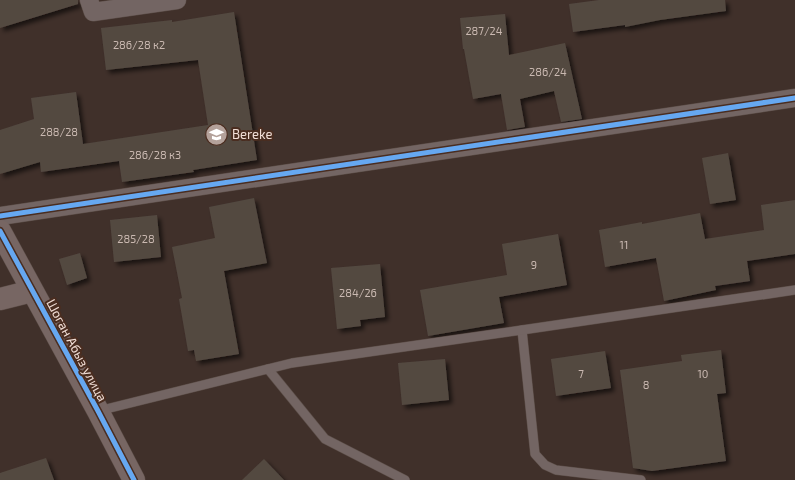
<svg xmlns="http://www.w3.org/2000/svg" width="795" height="480" viewBox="0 0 795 480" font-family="'Exo 2',sans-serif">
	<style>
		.building { fill: #534941; filter: url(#shadow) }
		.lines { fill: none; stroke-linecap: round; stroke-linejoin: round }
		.lane-casing { stroke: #5b4d47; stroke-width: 10 }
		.street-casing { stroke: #5b4d47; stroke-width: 19 }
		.secondary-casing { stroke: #5b4d47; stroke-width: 23 }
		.lane { stroke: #736563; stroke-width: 9 }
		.street { stroke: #736563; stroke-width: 18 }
		.secondary { stroke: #776663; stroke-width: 22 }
		.cycleway-casing { stroke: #4a2d20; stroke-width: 8 }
		.cycleway { stroke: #66a8f1; stroke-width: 5 }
		.labels { text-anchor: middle; stroke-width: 4; stroke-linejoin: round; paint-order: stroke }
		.number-label { font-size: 11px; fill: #cab9b1 }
		.poi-label { font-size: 13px; fill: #f1ded6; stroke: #4a2d20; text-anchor: start }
		.street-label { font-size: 13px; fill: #f1ded6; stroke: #4a2d20 }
	</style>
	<defs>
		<filter id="shadow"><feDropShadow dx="3.5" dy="3.5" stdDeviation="2" flood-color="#0009"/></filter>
	</defs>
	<rect width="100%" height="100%" fill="#40302a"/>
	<g class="building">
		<path d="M0,0H78V4L0,28Z"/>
		<path d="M599,0H725L726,11L660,20L625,27V25L573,32L569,4Z"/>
		<path d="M234,12L257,160L193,170L194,172L122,182L119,161L41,172L40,162L0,174V130L34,119L31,98L76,92L83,144L208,125L198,60L106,70L101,28L172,20V22Z"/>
		<path d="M505,14L509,55L565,43L582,119L561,122L554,91L520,99L525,127L507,130L501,94L473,99L464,49H463L460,18Z"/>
		<path d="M728,153L736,200L710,204L702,158Z"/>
		<path d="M254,198L267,263L224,271L239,354L196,361L194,350L188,351L179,299L182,298L172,247L215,238L209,207Z"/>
		<path d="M795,200V254L747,261L750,281L715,286L716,290L664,301L656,258L605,267L599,230L642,222V224L700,213L705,239L764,230L761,205Z"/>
		<path d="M157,215L161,257L114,262L110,220Z"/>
		<path d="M558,234L567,285L499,297L504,323L428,336L420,290L507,275L502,244Z"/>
		<path d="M80,253L87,278L67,285L59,259Z"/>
		<path d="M380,264L385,317L360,320L361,326L337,329L331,268Z"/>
		<path d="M721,350L726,393L717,394L726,461L652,471L633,468L620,370L682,361L681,355Z"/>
		<path d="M605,351L611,388L556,396L551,359Z"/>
		<path d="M445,359L449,400L402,405L398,363Z"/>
		<path d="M46,458L54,480H0V473Z"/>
		<path d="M264,459L284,480H242Z"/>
	</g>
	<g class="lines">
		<defs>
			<g id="lane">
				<path d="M522,330L535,454L545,465L556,470L641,480"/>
				<path d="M268,369L325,439L405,480"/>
				<path d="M98,411L292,363L522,330L795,290"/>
			</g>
			<g id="street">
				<path d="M89,0L93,12L177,0"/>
				<path d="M0,216L795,98"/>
			</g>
			<g id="secondary">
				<path d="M0,231L98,411L134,480"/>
				<path d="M0,299L32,291"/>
			</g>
		</defs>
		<use href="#lane" class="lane-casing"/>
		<use href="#street" class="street-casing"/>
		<use href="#secondary" class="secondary-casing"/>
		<use href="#lane" class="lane"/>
		<use href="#street" class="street"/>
		<use href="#secondary" class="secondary"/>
		<defs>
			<g id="cycleway">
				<path d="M0,216L795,98"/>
				<path d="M0,231L98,411L134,480"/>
			</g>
		</defs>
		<use href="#cycleway" class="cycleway-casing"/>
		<use href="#cycleway" class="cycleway"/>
	</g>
	<defs>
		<symbol id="school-disc" viewBox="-11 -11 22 22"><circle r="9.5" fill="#b3a19a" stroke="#4a2d20"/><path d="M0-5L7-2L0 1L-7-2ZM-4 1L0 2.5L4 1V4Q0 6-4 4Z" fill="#fff"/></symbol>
	</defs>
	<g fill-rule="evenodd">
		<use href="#school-disc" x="204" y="122" width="25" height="25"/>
	</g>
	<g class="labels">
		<g class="number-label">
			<text x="484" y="35">287/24</text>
			<text x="139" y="49">286/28 к2</text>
			<text x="548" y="76">286/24</text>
			<text x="59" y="136">288/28</text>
			<text x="155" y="159">286/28 к3</text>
			<text x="136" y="243">285/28</text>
			<text x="624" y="249">11</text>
			<text x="534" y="269">9</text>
			<text x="358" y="297">284/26</text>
			<text x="581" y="378">7</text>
			<text x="703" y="378">10</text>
			<text x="646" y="389">8</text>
		</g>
		<g class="poi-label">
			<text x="232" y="139">Bereke</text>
		</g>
		<g class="street-label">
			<text transform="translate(77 350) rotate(62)" y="5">Шоган Абыз улица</text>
		</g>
	</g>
</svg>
